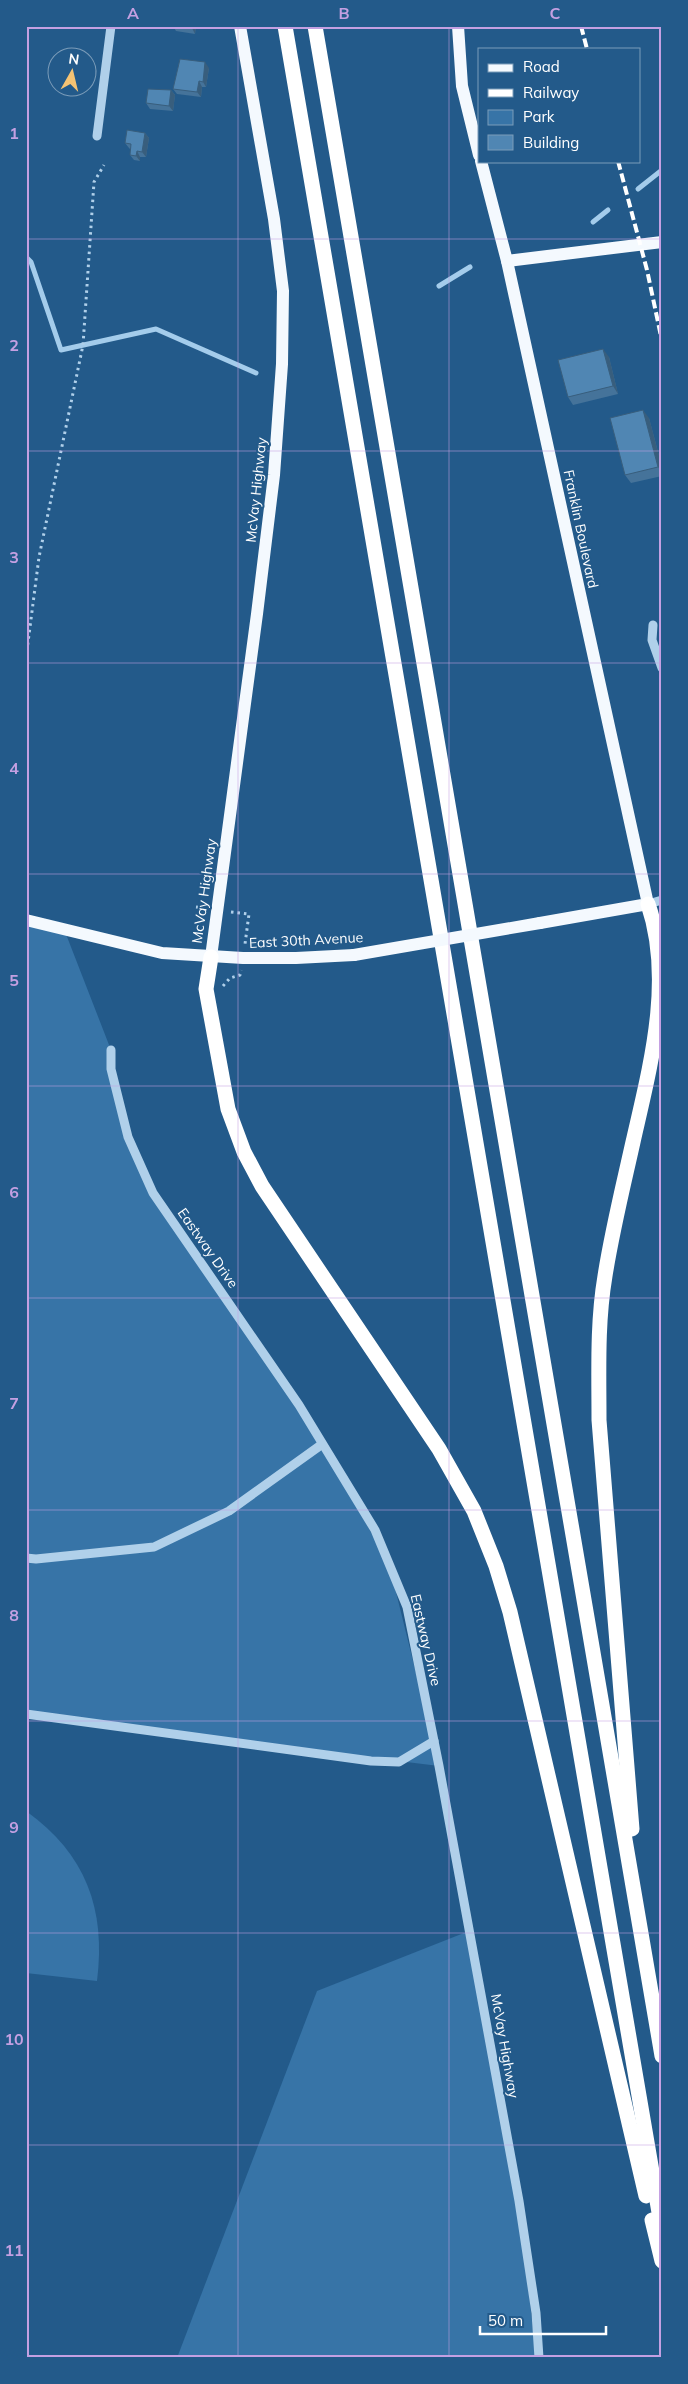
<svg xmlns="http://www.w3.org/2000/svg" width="688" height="2384" viewBox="0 0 688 2384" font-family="Mulish,sans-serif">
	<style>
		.green { fill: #3774a7 }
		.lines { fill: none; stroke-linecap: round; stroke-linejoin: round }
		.stream { stroke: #a4cceb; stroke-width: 5 }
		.path { stroke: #b0d0ea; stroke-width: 3; stroke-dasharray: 2.5 4; stroke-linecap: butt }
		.minor { stroke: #b0d0ea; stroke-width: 9 }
		.major { stroke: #f4f9fe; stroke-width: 12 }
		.highway { stroke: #fff; stroke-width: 15 }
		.rail { stroke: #fff; stroke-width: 4; stroke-dasharray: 9 4; stroke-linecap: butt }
		.major-bridge { stroke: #f4f9fe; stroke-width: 12 }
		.wall { fill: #45739a }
		.shaded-wall { fill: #385e7d }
		.building { fill: #5086b3; stroke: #385e7d }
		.grid { fill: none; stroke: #c4a0e2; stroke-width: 1; stroke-opacity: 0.55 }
		.labels { text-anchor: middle; stroke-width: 4; stroke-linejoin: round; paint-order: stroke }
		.street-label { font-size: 14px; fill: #fff; stroke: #235a8a }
		.neatline { fill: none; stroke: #c4a0e2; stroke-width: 2 }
		.grid-label { font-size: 16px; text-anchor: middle; font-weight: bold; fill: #c4a0e2 }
	</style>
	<rect width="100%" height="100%" fill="#235a8a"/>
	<g class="green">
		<path d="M26,920L64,929L111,1050L128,1137L153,1193L299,1405L389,1564L439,1766L26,1715Z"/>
		<path d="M26,1811C86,1854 106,1909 97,1981L26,1973Z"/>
		<path d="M469,1931L519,2201L536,2358H177L317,1991Z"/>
	</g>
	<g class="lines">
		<g class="stream">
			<path d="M638,189L662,170"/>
			<path d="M593,222L608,210"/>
			<path d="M26,257L31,262L61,350L156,329L256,373"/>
			<path d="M439,286L470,267"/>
		</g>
		<g class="path">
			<path d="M26,658L39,557L83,345L94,182L104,165"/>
			<path d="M196,907L205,908"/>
			<path d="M231,912L249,914L245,944"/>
			<path d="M223,986L230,978L240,975L241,970"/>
		</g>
		<g class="minor">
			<path d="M97,136L111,26"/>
			<path d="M653,625L652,640L662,668"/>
			<path d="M648,904L662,900"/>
			<path d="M111,1050V1069L128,1137L153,1193L299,1405L375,1530L407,1607L439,1766L519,2201L536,2313L539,2358"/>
			<path d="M26,1558L36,1559L154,1547L229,1511L321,1445"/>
			<path d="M26,1714L371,1761L399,1762L434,1741"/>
		</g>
		<g class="major">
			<path d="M458,26L462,86L479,155"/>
			<path d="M481,161L507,261L648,904L540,923"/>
			<path d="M507,261L662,242"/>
			<path d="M26,920L162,953L243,958H296L354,955"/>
			<path d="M211,957L257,614L274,475L282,364L283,291L274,219L240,26"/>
		</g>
		<g class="highway">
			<path d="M285,26L662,2230"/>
			<path d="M315,26L662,2056"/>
			<path d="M211,957L206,989L228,1109L244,1152L262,1186L439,1449L474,1511L496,1566L510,1612L646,2196"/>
			<path d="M632,1829L599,1420C599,1372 597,1323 605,1276C612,1231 623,1187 633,1142C650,1067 674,980 648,904"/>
			<path d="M652,2220L662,2261"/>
		</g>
		<g class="rail">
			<path d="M581,26L587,49"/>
			<path d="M618,161L647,270L662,341"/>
		</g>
		<path class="major-bridge" d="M354,955L540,923"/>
	</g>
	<g class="wall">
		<path d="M173,26H196L195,34L176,31Z"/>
		<path d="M209,68L206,87H202L201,97L177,94L173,89Z"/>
		<path d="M171,90L175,95L173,111L150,109L146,103Z"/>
		<path d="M145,133L149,138L146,157H140V161L134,160L130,155V149L129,148L125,143Z"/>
		<path d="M609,357L618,394L573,405L568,397Z"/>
		<path d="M649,418L662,467V476L631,483L625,475Z"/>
	</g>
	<g class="shaded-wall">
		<path d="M192,26H196L195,34L192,28Z"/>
		<path d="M205,62L209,68L206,87L203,82Z"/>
		<path d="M199,81L202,87L201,97L197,92Z"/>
		<path d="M171,90L175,95L173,111L169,106Z"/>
		<path d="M145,133L149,138L146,157L142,152Z"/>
		<path d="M137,151L140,157V161L136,156Z"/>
		<path d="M603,349L609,357L618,394L613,386Z"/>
		<path d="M643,410L649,418L662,467V472L658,467Z"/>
	</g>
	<g class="building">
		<path d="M178,26H192V28Z"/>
		<path d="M180,59L205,62L203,82L199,81L197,92L173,89Z"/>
		<path d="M148,89L171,90L169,106L146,103Z"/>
		<path d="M127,130L145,133L142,152L137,151L136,156L130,155L131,144L125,143Z"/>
		<path d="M603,349L613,386L568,397L558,360Z"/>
		<path d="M643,410L658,467L625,475L610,418Z"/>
	</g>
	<path class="grid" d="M238,26V2358M449,26V2358M26,239H662M26,451H662M26,663H662M26,874H662M26,1086H662M26,1298H662M26,1510H662M26,1721H662M26,1933H662M26,2145H662"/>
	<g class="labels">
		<g class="street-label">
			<text transform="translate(256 490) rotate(-84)" y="5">McVay Highway</text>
			<text transform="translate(581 529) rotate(78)" y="5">Franklin Boulevard</text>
			<text transform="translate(204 891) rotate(-82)" y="5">McVay Highway</text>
			<text transform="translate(306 940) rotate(-3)" y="5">East 30th Avenue</text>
			<text transform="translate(208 1248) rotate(55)" y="5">Eastway Drive</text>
			<text transform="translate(426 1640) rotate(77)" y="5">Eastway Drive</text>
			<text transform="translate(505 2046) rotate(80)" y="5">McVay Highway</text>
		</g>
	</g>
	<rect width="688" height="2384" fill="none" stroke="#235a8a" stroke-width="55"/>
	<rect x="478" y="48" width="162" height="115" fill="#235a8a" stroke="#7b9cb9"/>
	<rect x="488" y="64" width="25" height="8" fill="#f4f9fe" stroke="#7b9cb9"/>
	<text x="523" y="72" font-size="15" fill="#ffffff">Road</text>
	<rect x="488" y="89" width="25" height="8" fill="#ffffff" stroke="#7b9cb9"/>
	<text x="523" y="98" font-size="15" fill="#ffffff">Railway</text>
	<rect x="488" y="110" width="25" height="15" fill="#3774a7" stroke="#7b9cb9"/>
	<text x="523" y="122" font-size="15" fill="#ffffff">Park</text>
	<rect x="488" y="135" width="25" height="15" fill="#5086b3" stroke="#7b9cb9"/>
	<text x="523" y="148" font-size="15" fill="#ffffff">Building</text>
	<g transform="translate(72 72) rotate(8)"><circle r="24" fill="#235a8a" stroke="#7b9cb9"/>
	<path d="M0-4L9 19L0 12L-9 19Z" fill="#f5c373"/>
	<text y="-8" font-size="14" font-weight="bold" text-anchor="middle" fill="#ffffff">N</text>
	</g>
	<path d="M480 2326v8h126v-8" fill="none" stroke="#ffffff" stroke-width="2.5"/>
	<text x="488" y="2326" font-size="15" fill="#ffffff" stroke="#235a8a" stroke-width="4" paint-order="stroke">50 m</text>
	<rect x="28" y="28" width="632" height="2328" class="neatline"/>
	<g class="grid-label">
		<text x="133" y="19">A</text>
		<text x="344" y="19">B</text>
		<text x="555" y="19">C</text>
		<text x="14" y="139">1</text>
		<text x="14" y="351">2</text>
		<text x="14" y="563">3</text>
		<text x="14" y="774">4</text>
		<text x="14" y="986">5</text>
		<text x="14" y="1198">6</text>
		<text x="14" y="1409">7</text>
		<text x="14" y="1621">8</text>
		<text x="14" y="1833">9</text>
		<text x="14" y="2045">10</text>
		<text x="14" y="2256">11</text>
	</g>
</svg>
